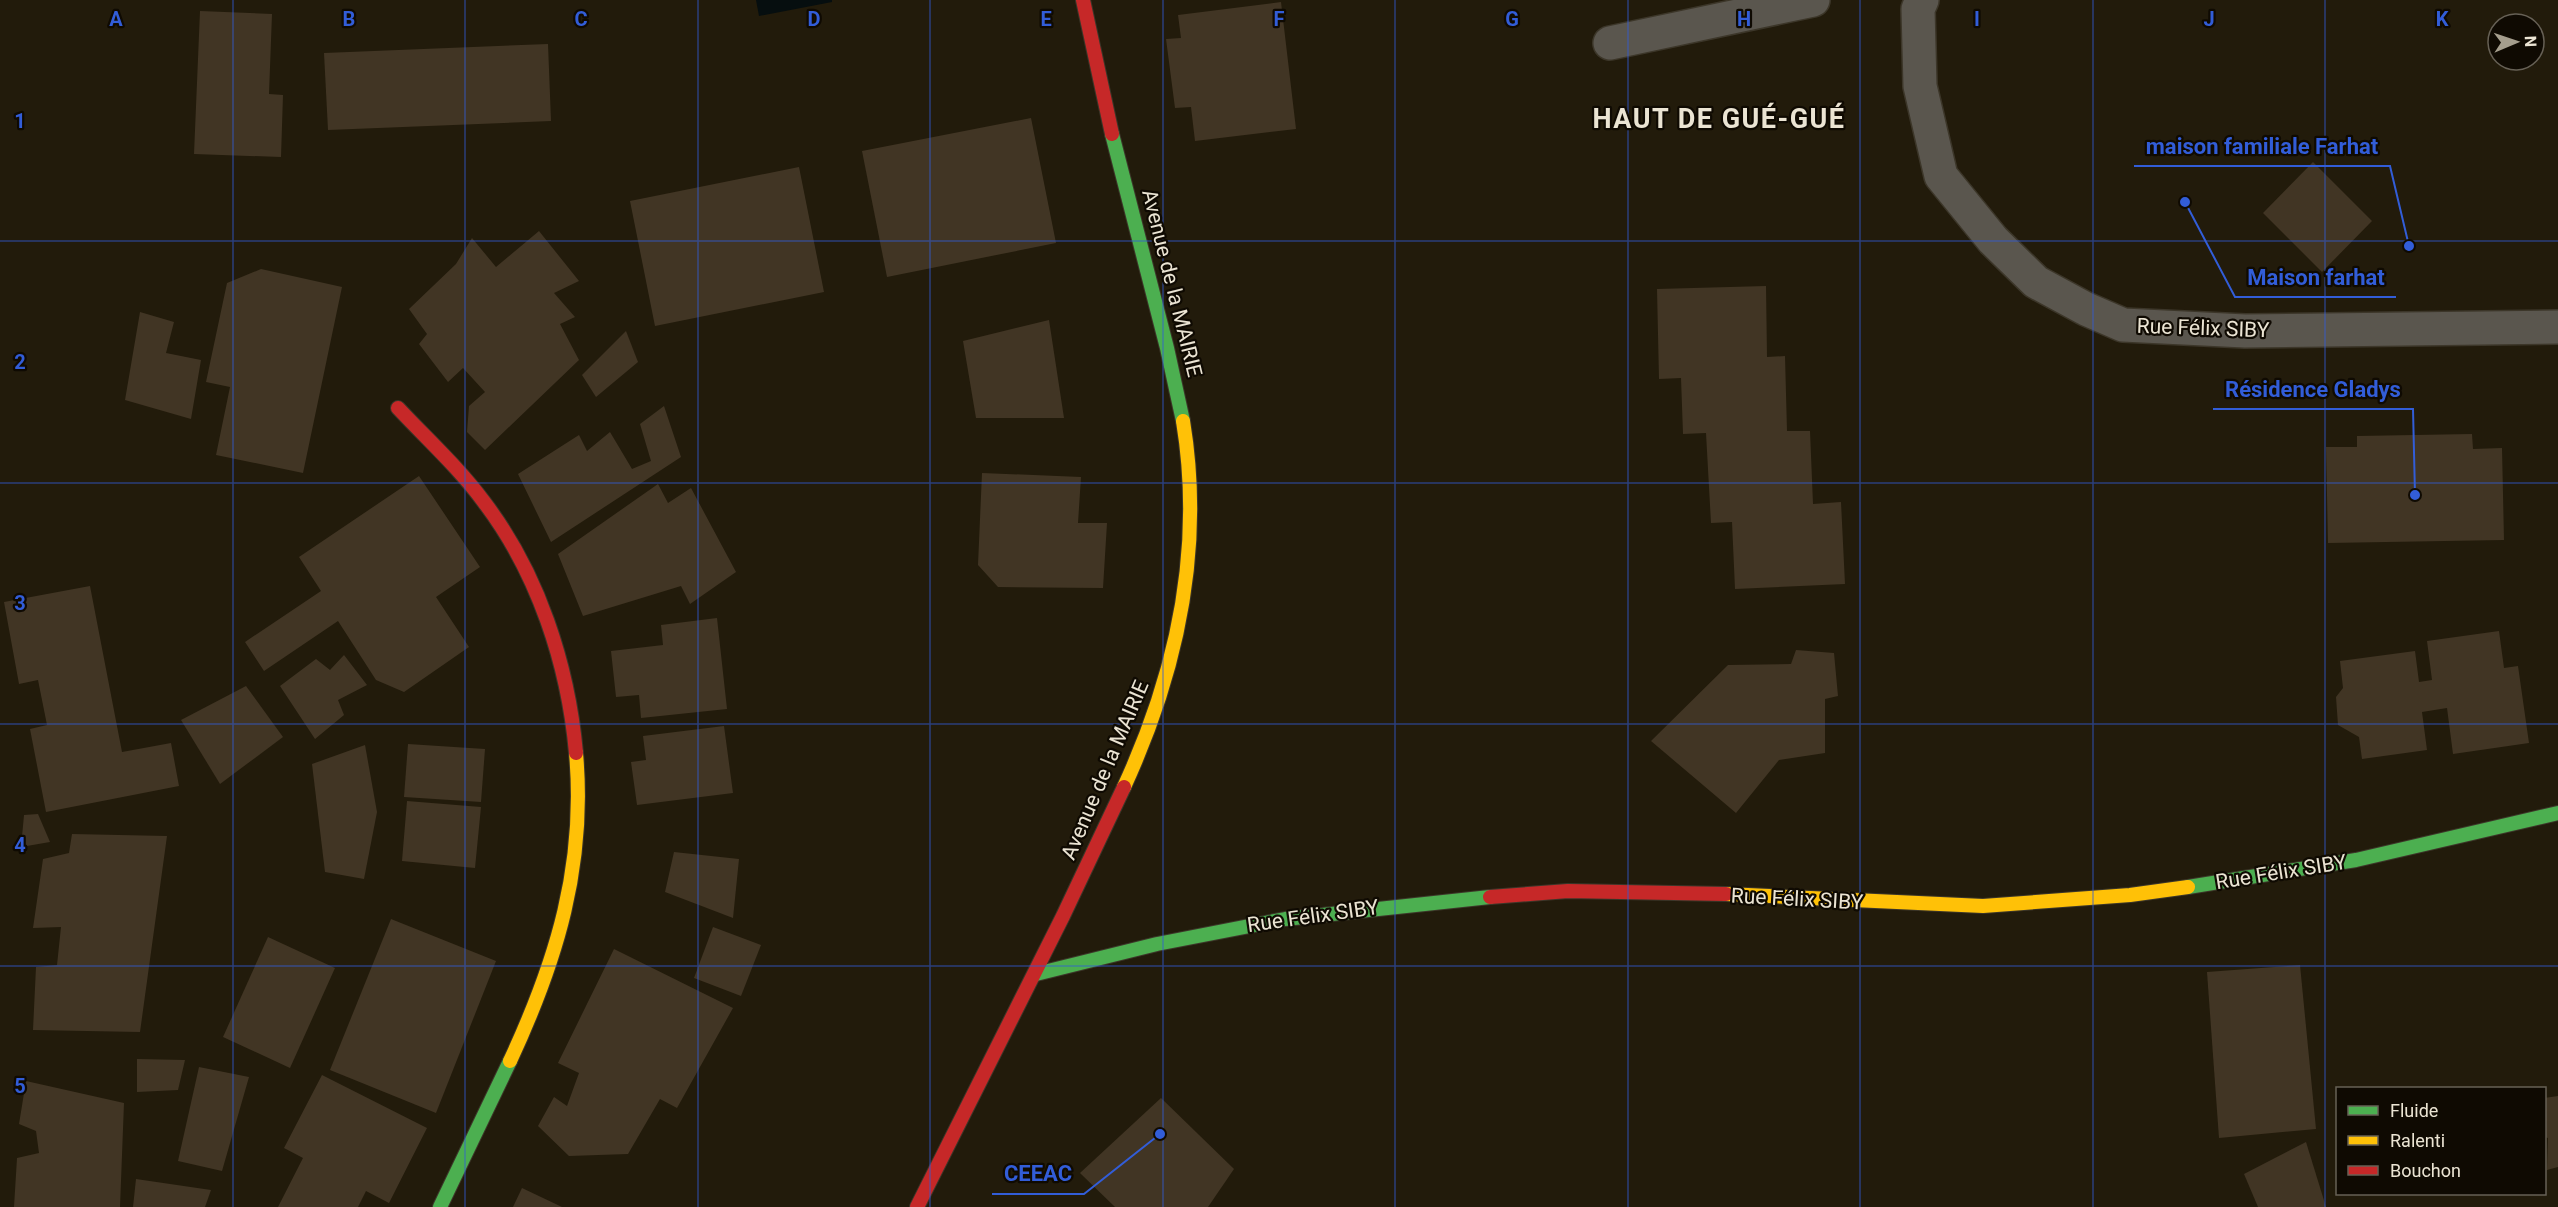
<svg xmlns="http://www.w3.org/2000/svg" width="2558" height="1207" viewBox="0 0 2558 1207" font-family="Roboto,sans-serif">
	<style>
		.water { fill: #060e0f }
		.building { fill: #413524 }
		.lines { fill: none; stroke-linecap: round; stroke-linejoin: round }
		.street-casing { stroke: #3c3629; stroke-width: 36 }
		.fast-casing { stroke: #3c3629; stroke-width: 16 }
		.slow-casing { stroke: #3c3629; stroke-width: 16 }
		.jam-casing { stroke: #3c3629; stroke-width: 16 }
		.street { stroke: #5a564e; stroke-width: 33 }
		.fast { stroke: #4caf50; stroke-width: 14 }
		.slow { stroke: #ffc107; stroke-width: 14 }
		.jam { stroke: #c62828; stroke-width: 14 }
		.grid { fill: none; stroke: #325dd8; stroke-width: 1.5; stroke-opacity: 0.55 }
		.labels { text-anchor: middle; stroke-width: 4.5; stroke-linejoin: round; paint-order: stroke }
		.street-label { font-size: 21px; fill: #ebe4d3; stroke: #0f0a02 }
		.district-label { font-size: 27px; font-weight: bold; letter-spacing: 1.5px; fill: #ebe4d3; stroke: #0f0a02 }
		.grid-label { font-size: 20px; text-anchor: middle; font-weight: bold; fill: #325dd8; stroke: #0f0a02; stroke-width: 4.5; stroke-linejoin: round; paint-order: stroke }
		.leader { fill: none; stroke: #325dd8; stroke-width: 2 }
		.callout-dot { fill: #325dd8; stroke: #0f0a02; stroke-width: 2 }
		.callout-label { font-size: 22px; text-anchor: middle; font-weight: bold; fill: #325dd8; stroke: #0f0a02; stroke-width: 4.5; stroke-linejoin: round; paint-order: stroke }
	</style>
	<rect width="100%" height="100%" fill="#221b0b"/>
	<path class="water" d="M756,0H832V2L759,16Z"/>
	<g class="building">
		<path d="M1281,2L1296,129L1195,141L1191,107L1175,108L1166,39L1181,38L1178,15Z"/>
		<path d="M200,11L272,14L269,94L283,95L281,157L194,154Z"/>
		<path d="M548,44L551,121L328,130L324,53Z"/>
		<path d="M1031,118L1056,243L887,277L862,151Z"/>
		<path d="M2313,162L2372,221L2322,272L2263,213Z"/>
		<path d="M799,167L824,292L655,326L630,201Z"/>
		<path d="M539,231L579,281L554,293L575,317L560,324L579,360L485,450L467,432L469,406L485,392L463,368L448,382L419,344L427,334L409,309L456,264L472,238L496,267Z"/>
		<path d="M261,269L342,287L303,473L216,455L230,387L206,382L227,283Z"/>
		<path d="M1766,286L1767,357L1785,356L1787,431H1810L1813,504L1841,502L1845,584L1735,589L1732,522L1711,523L1706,433L1683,434L1681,378L1659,379L1657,289Z"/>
		<path d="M140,312L174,322L166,353L201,360L191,419L125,400Z"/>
		<path d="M1049,320L1064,418H976L963,341Z"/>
		<path d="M626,331L638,362L596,397L582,375Z"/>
		<path d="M664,406L681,457L551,542L518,474L579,435L587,451L610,432L632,469L651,461L640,424Z"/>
		<path d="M2472,434L2473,449L2502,448L2504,540L2328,543L2326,447H2357V436Z"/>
		<path d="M982,473L1081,477L1078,523H1107L1103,588L998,587L978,565Z"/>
		<path d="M419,476L480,567L436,597L469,647L404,692L376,680L338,621L264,671L245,642L321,591L299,557Z"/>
		<path d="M658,484L668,503L691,488L736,572L690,604L681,586L583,616L558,554Z"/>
		<path d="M90,586L122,752L171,743L179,786L46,812L30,729L47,725L38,680L19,684L4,602Z"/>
		<path d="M717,618L727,709L641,718L639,695L616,697L611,651L663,645L661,625Z"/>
		<path d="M2499,631L2504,668L2518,666L2529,743L2453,754L2447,708L2422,712L2427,750L2362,759L2359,737L2338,725L2336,697L2343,688L2340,661L2415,651L2419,682L2432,680L2427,641Z"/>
		<path d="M1796,650L1834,653L1838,696L1825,699V753L1779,760L1736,813L1651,741L1728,665L1791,664Z"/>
		<path d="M344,655L367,685L338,700L344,715L315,739L280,686L316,659L330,670Z"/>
		<path d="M246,686L283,737L220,784L181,720Z"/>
		<path d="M724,726L733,793L637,805L631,762L646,760L643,736Z"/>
		<path d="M408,744L485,749L481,802L404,797Z"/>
		<path d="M365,745L377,812L364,879L325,872L312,764Z"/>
		<path d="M407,801L481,807L475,868L402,861Z"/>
		<path d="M38,814L50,842L21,847L24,815Z"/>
		<path d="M72,834L167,836L140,1032L33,1030L36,967L57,965L61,927L33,928L43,859L69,853Z"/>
		<path d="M674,852L739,859L733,918L665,892Z"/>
		<path d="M391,919L496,961L436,1113L330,1070Z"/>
		<path d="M713,927L761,945L741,996L694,978Z"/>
		<path d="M268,937L335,968L290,1068L223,1037Z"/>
		<path d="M614,949L733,1008L677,1108L660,1099L628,1154L569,1156L538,1126L554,1097L567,1106L579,1073L558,1063Z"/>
		<path d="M2300,965L2316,1129L2219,1138L2207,972Z"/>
		<path d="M137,1059L185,1060L178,1090L137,1092Z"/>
		<path d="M199,1067L249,1077L222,1171L178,1161Z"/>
		<path d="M322,1075L427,1128L389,1203L366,1191L358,1207H278L303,1158L284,1148Z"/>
		<path d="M26,1081L124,1103L120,1207H14L17,1158L39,1153L36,1131L19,1124Z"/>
		<path d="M2558,1096V1167L2547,1170L2548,1138L2544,1137V1098Z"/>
		<path d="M1161,1098L1234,1169L1208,1207H1115L1080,1173Z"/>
		<path d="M2306,1142L2326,1207H2258L2244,1174Z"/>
		<path d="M136,1179L211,1190L205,1207H133Z"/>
		<path d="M522,1188L562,1207H513Z"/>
	</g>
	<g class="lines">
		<defs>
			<g id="street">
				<path d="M1922,0L1918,9L1920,86L1941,176L1993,240L2036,282L2086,309L2123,325L2245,331L2558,327"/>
				<path d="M1610,43L1813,0"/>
			</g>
			<g id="fast">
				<path d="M1112,134L1167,348L1183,421"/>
				<path d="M2188,887L2356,860L2558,813"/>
				<path d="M1036,974L1157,944L1285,919L1490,897"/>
				<path d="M440,1207L510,1061"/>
			</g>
			<g id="slow">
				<path d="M1124,787C1177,672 1204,548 1183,421"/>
				<path d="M1726,894L1983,906L2130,895L2188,887"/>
				<path d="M510,1061C557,960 586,865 576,753"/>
			</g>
			<g id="jam">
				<path d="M1083,0L1112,134"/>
				<path d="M398,408C427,439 459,468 484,502C538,573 568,664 576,753"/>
				<path d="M1490,897L1568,891L1726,894"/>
				<path d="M917,1207L1063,916L1124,787"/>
			</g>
		</defs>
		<use href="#street" class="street-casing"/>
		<use href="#fast" class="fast-casing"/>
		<use href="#slow" class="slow-casing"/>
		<use href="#jam" class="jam-casing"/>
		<use href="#street" class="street"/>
		<use href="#fast" class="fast"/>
		<use href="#slow" class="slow"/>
		<use href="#jam" class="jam"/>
	</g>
	<path class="grid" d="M233,0V1207M465,0V1207M698,0V1207M930,0V1207M1163,0V1207M1395,0V1207M1628,0V1207M1860,0V1207M2093,0V1207M2325,0V1207M0,241H2558M0,483H2558M0,724H2558M0,966H2558"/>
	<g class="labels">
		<g class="street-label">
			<text transform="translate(1172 283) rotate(76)" y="7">Avenue de la MAIRIE</text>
			<text transform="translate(2203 328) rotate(2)" y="7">Rue Félix SIBY</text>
			<text transform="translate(1105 770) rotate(-67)" y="7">Avenue de la MAIRIE</text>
			<text transform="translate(2281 872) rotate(-9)" y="7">Rue Félix SIBY</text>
			<text transform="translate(1797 899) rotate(3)" y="7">Rue Félix SIBY</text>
			<text transform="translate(1313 916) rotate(-8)" y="7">Rue Félix SIBY</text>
		</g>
		<g class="district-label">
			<text x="1719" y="128">HAUT DE GUÉ-GUÉ</text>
		</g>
	</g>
	<g class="grid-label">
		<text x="116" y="26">A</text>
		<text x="349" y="26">B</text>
		<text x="581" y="26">C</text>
		<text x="814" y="26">D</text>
		<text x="1046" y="26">E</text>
		<text x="1279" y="26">F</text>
		<text x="1512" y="26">G</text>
		<text x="1744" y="26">H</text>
		<text x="1977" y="26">I</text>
		<text x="2209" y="26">J</text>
		<text x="2442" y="26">K</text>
		<text x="20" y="128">1</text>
		<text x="20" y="369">2</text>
		<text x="20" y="610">3</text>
		<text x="20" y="852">4</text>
		<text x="20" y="1093">5</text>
	</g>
	<path class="leader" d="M2409 246L2390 166H2134M2185 202L2235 297H2396M2415 495L2413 409H2213M1160 1134L1084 1194H992"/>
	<g class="callout-dot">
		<circle cx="2409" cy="246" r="6"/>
		<circle cx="2185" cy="202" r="6"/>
		<circle cx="2415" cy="495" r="6"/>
		<circle cx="1160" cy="1134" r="6"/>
	</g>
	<g class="callout-label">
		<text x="2262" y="154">maison familiale Farhat</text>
		<text x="2316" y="285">Maison farhat</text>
		<text x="2313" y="397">Résidence Gladys</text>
		<text x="1038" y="1181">CEEAC</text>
	</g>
	<rect x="2336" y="1087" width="210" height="108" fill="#0f0a02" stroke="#676156" stroke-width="1.5"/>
	<rect x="2348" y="1106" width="30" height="9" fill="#4caf50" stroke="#676156" stroke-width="1.5"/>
	<text x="2390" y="1117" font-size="18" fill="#ebe4d3">Fluide</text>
	<rect x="2348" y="1136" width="30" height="9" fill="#ffc107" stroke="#676156" stroke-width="1.5"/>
	<text x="2390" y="1147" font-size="18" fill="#ebe4d3">Ralenti</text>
	<rect x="2348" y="1166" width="30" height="9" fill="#c62828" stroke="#676156" stroke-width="1.5"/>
	<text x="2390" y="1177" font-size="18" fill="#ebe4d3">Bouchon</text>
	<g transform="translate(2516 42) rotate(88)"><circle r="28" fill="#0f0a02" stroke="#676156" stroke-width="1.5"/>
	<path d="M0-4.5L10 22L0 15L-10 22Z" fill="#a59e8d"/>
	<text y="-9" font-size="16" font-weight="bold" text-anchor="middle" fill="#ebe4d3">N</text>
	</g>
</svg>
